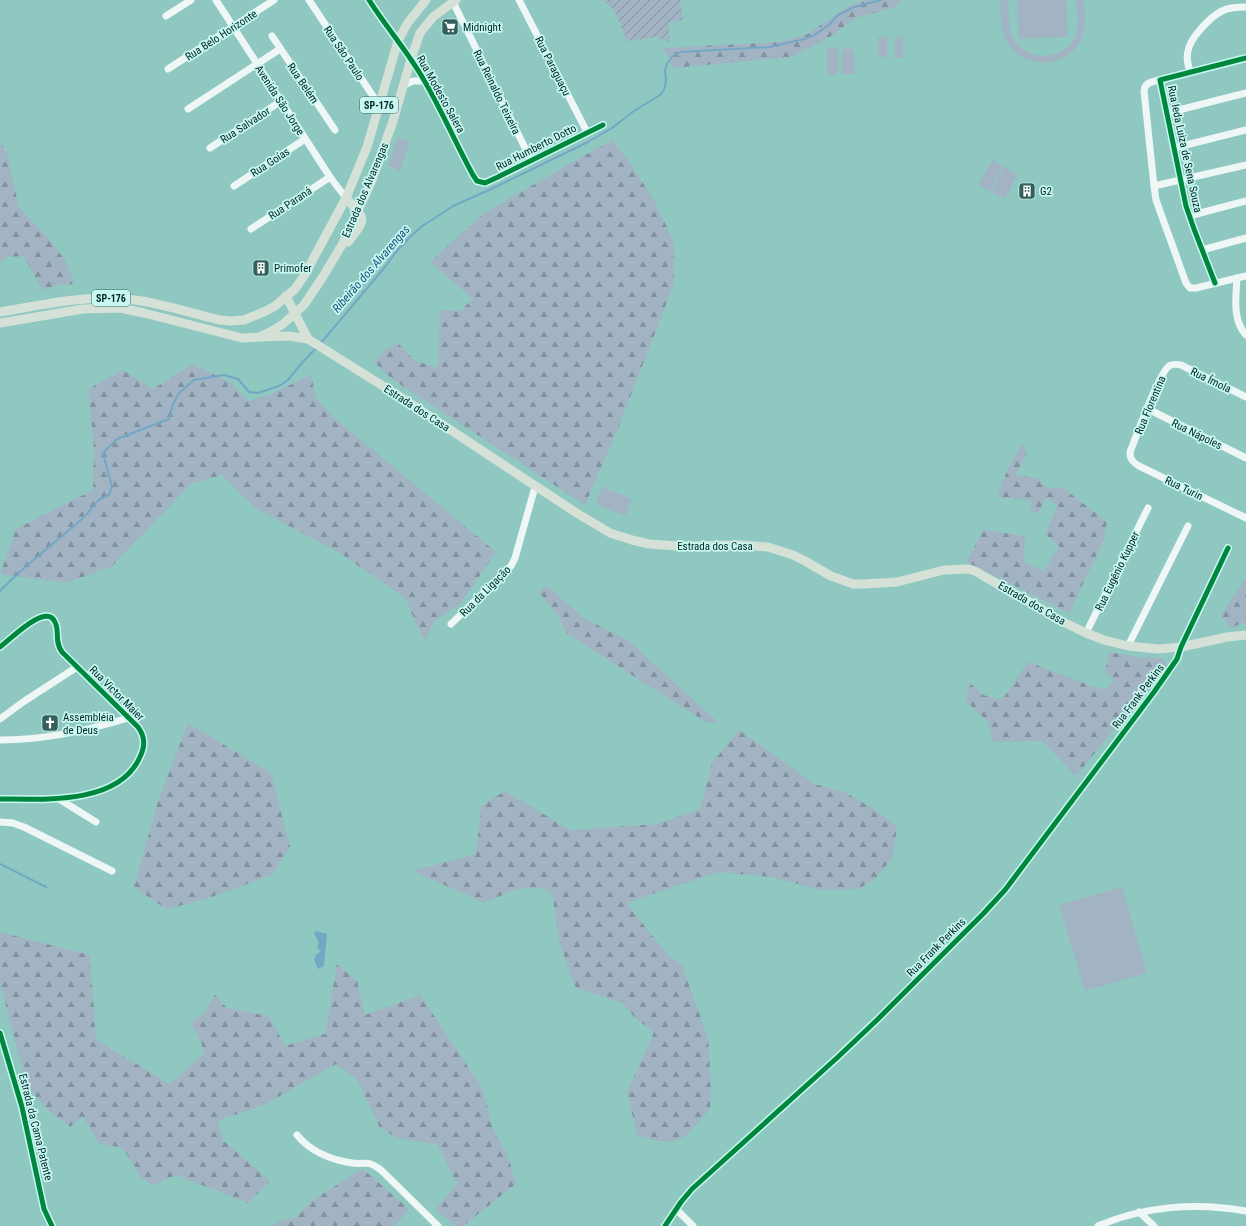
<svg xmlns="http://www.w3.org/2000/svg" width="1246" height="1226" viewBox="0 0 1246 1226" font-family="'Roboto Condensed',sans-serif">
	<style>
		.forest { fill: url(#forest-firs) }
		.garden { fill: url(#garden-furrows) }
		.pitch { fill: #a2b4c4 }
		.water { fill: #73a8c4 }
		.lines { fill: none; stroke-linecap: round; stroke-linejoin: round }
		.stream { stroke: #73a8c4; stroke-width: 2 }
		.minor { stroke: #eef7f6; stroke-width: 7 }
		.major { stroke: #d5e1d6; stroke-width: 9 }
		.cycleway-casing { stroke: #c6f7f0; stroke-width: 8 }
		.cycleway { stroke: #00873e; stroke-width: 5 }
		.labels { text-anchor: middle; stroke-width: 3.5; stroke-linejoin: round; paint-order: stroke }
		.shield { fill: #c6f7f0; stroke: #3e6561; stroke-width: 1 }
		.shield-label { font-size: 10px; font-weight: bold; fill: #032724 }
		.poi-label { font-size: 11px; fill: #032724; stroke: #c6f7f0; text-anchor: start }
		.street-label { font-size: 11px; fill: #032724; stroke: #c6f7f0 }
		.water-label { font-size: 12px; font-style: italic; fill: #18527e; stroke: #c6f7f0 }
	</style>
	<defs>
		<pattern id="forest-firs" width="22" height="20" patternUnits="userSpaceOnUse"><rect width="22" height="20" fill="#a2b4c4"/><path d="M5 1l3.5 6h-7zM16 11l3.5 6h-7z" fill="#82929f"/></pattern>
		<pattern id="garden-furrows" width="10" height="10" patternUnits="userSpaceOnUse"><rect width="10" height="10" fill="#a2b4c4"/><path d="M-1 1l2-2M0 10L10 0M9 11l2-2" fill="none" stroke="#82929f"/></pattern>
	</defs>
	<rect width="100%" height="100%" fill="#8ec8c1"/>
	<g class="forest">
		<path d="M865,0H901L896,7L856,18L831,36L807,49L790,57L673,68L663,48L778,42L808,34L848,6Z"/>
		<path d="M612,140L630,163L655,202L674,242V284L619,426L585,505L392,379L374,362L385,350L397,342L414,360L438,368L440,310L460,311L473,299L430,262L484,213Z"/>
		<path d="M0,141L7,153L19,208L49,239L65,260L75,284L58,285L42,290L24,256L6,257L0,263Z"/>
		<path d="M192,364L231,383L248,401L271,394L311,375L316,398L332,416L496,552L460,604L434,621L425,640L418,628L406,599L340,553L255,508L222,475L191,484L112,566L67,583L0,574L16,529L93,490L94,448L88,389L123,370L153,389Z"/>
		<path d="M1022,444L1027,453L1016,475L1037,478L1048,488L1062,487L1107,522L1103,542L1069,613L967,562L983,530L1025,536L1024,562L1044,571L1059,546L1045,534L1058,506L1046,498L1038,513L1031,511V500L997,497L1009,466Z"/>
		<path d="M1246,578V625L1240,624L1231,628L1221,615Z"/>
		<path d="M546,585L584,618L629,641L719,723L706,722L567,634L557,614L539,593Z"/>
		<path d="M1109,652L1136,657L1155,658L1163,659L1167,665L1076,776L1042,741L993,742L988,722L966,701L969,682L983,695L1002,700L1028,662L1097,688L1107,689L1114,679L1105,673Z"/>
		<path d="M188,723L271,773L290,847L272,875L203,900L166,909L134,887L158,801Z"/>
		<path d="M739,730L815,784L846,793L874,809L897,826L893,857L874,880L858,889L821,890L771,877L718,872L626,903L668,955L682,965L708,1038L711,1089L710,1109L686,1136L673,1142L656,1141L637,1135L627,1092L654,1032L635,1018L623,1003L576,988L560,945L552,893L543,888L517,889L483,903L472,897L412,871L476,854L481,806L505,791L570,830L657,824L700,809L712,763Z"/>
		<path d="M0,932L90,955L96,1040L170,1084L205,1052L191,1022L205,1013L215,995L227,1008L269,1016L285,1046L325,1034L337,964L357,981L365,1015L420,995L483,1089L492,1126L508,1156L516,1184L463,1226H456L435,1210L457,1184L437,1144L397,1138L380,1128L356,1078L336,1064L262,1106L218,1120L223,1140L270,1181L248,1203L176,1175L153,1185L142,1179L123,1148L98,1143L83,1116L70,1127L47,1109L27,1086L0,983Z"/>
		<path d="M363,1169L409,1209L395,1226H272L280,1221L297,1217L311,1201Z"/>
	</g>
	<path class="garden" d="M600,0H680L683,20L669,22V42L656,37L627,41C621,28 615,3 600,0Z"/>
	<g class="pitch">
		<path d="M1000,0H1008C1009,12 1008,26 1013,37C1025,62 1063,62 1075,37C1080,25 1077,12 1076,0H1084C1085,12 1087,25 1082,37C1070,68 1025,72 1007,42C1000,30 1001,14 1000,0Z"/>
		<path d="M1017,0H1066L1068,37L1019,39Z"/>
		<rect x="878" y="37" width="9" height="20"/>
		<rect x="895" y="37" width="8" height="21"/>
		<rect x="827" y="48" width="11" height="27"/>
		<rect x="842" y="49" width="12" height="25"/>
		<path d="M398,137L410,141L400,171L388,166Z"/>
		<path d="M992,160L1003,167L990,191L978,185Z"/>
		<path d="M1005,167L1018,174L1005,199L991,192Z"/>
		<path d="M602,487L632,499L625,516L596,504Z"/>
		<path d="M1122,887L1147,973L1085,991L1059,905Z"/>
	</g>
	<path class="water" d="M316,931L327,934L324,966L318,969L314,960L316,955L321,951L317,948L319,942L314,934Z"/>
	<g class="lines">
		<g class="stream">
			<path d="M320,344L385,267L396,252L408,239L421,227L453,206L489,190L586,143L612,128L634,111L660,95L664,90L666,81L665,70L667,64L672,57L680,52L770,47L804,39L813,36L829,25L838,15L854,7L881,0"/>
			<path d="M0,591C25,565 55,543 82,519C94,508 92,501 109,495L112,487L103,453L117,439L169,419L173,404L179,393L194,380L224,375L238,379L249,392L258,393L279,386L288,380L301,364L316,348"/>
			<path d="M0,864L46,887"/>
		</g>
		<g class="minor">
			<path d="M216,0L330,177L346,198"/>
			<path d="M309,0L379,105"/>
			<path d="M369,0C386,27 408,52 424,80C442,111 456,144 473,175L477,181L485,183L498,177L603,125"/>
			<path d="M519,0L587,132"/>
			<path d="M453,2L531,160"/>
			<path d="M166,16L191,0"/>
			<path d="M272,36L335,130"/>
			<path d="M168,69L274,0"/>
			<path d="M1190,72C1188,65 1186,58 1188,51C1190,38 1210,17 1222,11C1229,7 1238,7 1246,7"/>
			<path d="M1160,80C1152,82 1145,82 1144,91L1154,186L1156,200L1186,283L1190,288H1196L1246,276"/>
			<path d="M404,85L413,81H425"/>
			<path d="M188,109L280,49"/>
			<path d="M1167,113L1246,93"/>
			<path d="M210,148L281,101"/>
			<path d="M1174,148L1246,130"/>
			<path d="M234,186L305,139"/>
			<path d="M1154,186L1246,165"/>
			<path d="M1189,216L1246,201"/>
			<path d="M251,229L330,177"/>
			<path d="M1202,250L1246,238"/>
			<path d="M1237,278C1236,296 1232,320 1246,335"/>
			<path d="M1215,283L1194,229L1186,206L1160,80L1246,58"/>
			<path d="M1246,397L1181,365C1176,364 1172,364 1169,366C1159,373 1136,437 1130,452C1130,460 1133,462 1139,466L1246,518"/>
			<path d="M1148,409L1246,458"/>
			<path d="M451,624L511,566L515,558L535,487"/>
			<path d="M1086,633L1148,508"/>
			<path d="M1128,646L1188,526"/>
			<path d="M0,647C10,640 46,602 55,622C60,632 54,641 62,652L138,727C146,738 145,747 139,759C117,805 42,799 0,799"/>
			<path d="M0,719L23,702L77,667"/>
			<path d="M0,740C44,740 86,731 128,718"/>
			<path d="M59,799L96,822"/>
			<path d="M0,822L13,823L24,827L112,871"/>
			<path d="M0,1033L22,1107L44,1209L52,1226"/>
			<path d="M297,1135C310,1151 331,1160 352,1163C367,1165 366,1159 381,1170L438,1226"/>
			<path d="M676,1209L693,1226"/>
			<path d="M1139,1212L1154,1226"/>
			<path d="M665,1226L681,1202L692,1189L838,1057L877,1020L983,914L1005,890L1154,692L1177,659L1181,647L1228,548"/>
			<path d="M1098,1226C1144,1206 1197,1202 1246,1211"/>
		</g>
		<g class="major">
			<path d="M346,198C366,220 367,218 348,242"/>
			<path d="M286,296L308,339"/>
			<path d="M0,312C42,305 85,295 127,299C159,302 189,313 220,320L231,321L244,320L266,311L275,306L295,289L304,276L346,198L367,147L398,41L407,24L426,0"/>
			<path d="M0,323L83,309L120,308L144,313L242,338L259,337L270,332L283,324L304,305L324,275L343,243L372,180L393,121L411,59L420,33L433,17L456,0"/>
			<path d="M259,337L289,336L308,339L402,398L575,512L610,533L632,540L649,544L678,546L741,545L768,547L793,555L805,561L831,576L853,584H864L897,582L944,570L968,569L975,571L985,577L1035,605L1057,619L1086,633L1104,640L1128,646L1158,649L1181,647L1227,637L1246,635"/>
		</g>
		<defs>
			<g id="cycleway">
				<path d="M369,0C386,27 408,52 424,80C442,111 456,144 473,175L477,181L485,183L498,177L603,125"/>
				<path d="M1215,283L1194,229L1186,206L1160,80L1246,58"/>
				<path d="M0,647C10,640 46,602 55,622C60,632 54,641 62,652L138,727C146,738 145,747 139,759C117,805 42,799 0,799"/>
				<path d="M0,1033L22,1107L44,1209L52,1226"/>
				<path d="M665,1226L681,1202L692,1189L838,1057L877,1020L983,914L1005,890L1154,692L1177,659L1181,647L1228,548"/>
			</g>
		</defs>
		<use href="#cycleway" class="cycleway-casing"/>
		<use href="#cycleway" class="cycleway"/>
	</g>
	<defs>
		<symbol id="supermarket-square" viewBox="-11 -11 22 22"><rect x="-9" y="-9" width="18" height="18" rx="4" fill="#345f5b" stroke="#c6f7f0"/><path d="M-6-5.5h2.5l.6 2H6L4.5 2H-2.5L-4.4-4H-6ZM-1.5 3.2a1.3 1.3 0 1 0 .1 0ZM3 3.2a1.3 1.3 0 1 0 .1 0Z" fill="#fff"/></symbol>
		<symbol id="building-square" viewBox="-11 -11 22 22"><rect x="-9" y="-9" width="18" height="18" rx="4" fill="#345f5b" stroke="#c6f7f0"/><path d="M-4-6H4V6H1V3H-1V6H-4ZM-2.5-4.3h1.7v1.8h-1.7ZM.8-4.3h1.7v1.8H.8ZM-2.5-1h1.7V.8h-1.7ZM.8-1h1.7V.8H.8Z" fill="#fff"/></symbol>
		<symbol id="church-square" viewBox="-11 -11 22 22"><rect x="-9" y="-9" width="18" height="18" rx="4" fill="#345f5b" stroke="#c6f7f0"/><path d="M-1.2-6h2.4v3.5h3.3v2.4h-3.3V6h-2.4V-.1h-3.3v-2.4h3.3Z" fill="#fff"/></symbol>
	</defs>
	<g fill-rule="evenodd">
		<use href="#supermarket-square" x="440" y="17" width="20" height="20"/>
		<use href="#building-square" x="1017" y="181" width="20" height="20"/>
		<use href="#building-square" x="251" y="258" width="20" height="20"/>
		<use href="#church-square" x="40" y="713" width="20" height="20"/>
	</g>
	<g class="labels">
		<g class="shield">
			<rect x="360" y="97" width="38" height="16" rx="3"/>
			<rect x="92" y="290" width="38" height="16" rx="3"/>
		</g>
		<g class="shield-label">
			<text x="379" y="109">SP-176</text>
			<text x="111" y="302">SP-176</text>
		</g>
		<g class="poi-label">
			<text x="463" y="31">Midnight</text>
			<text x="1040" y="195">G2</text>
			<text x="274" y="272">Primofer</text>
			<text x="63" y="721">Assembléia<tspan x="63" dy="13">de Deus</tspan></text>
		</g>
		<g class="street-label">
			<text transform="translate(221 35) rotate(-33)" y="4">Rua Belo Horizonte</text>
			<text transform="translate(344 53) rotate(56)" y="4">Rua São Paulo</text>
			<text transform="translate(553 66) rotate(63)" y="4">Rua Paraguaçu</text>
			<text transform="translate(303 83) rotate(56)" y="4">Rua Belém</text>
			<text transform="translate(497 92) rotate(64)" y="4">Rua Reinaldo Teixeira</text>
			<text transform="translate(441 94) rotate(61)" y="4">Rua Modesto Salera</text>
			<text transform="translate(280 100) rotate(57)" y="4">Avenida São Jorge</text>
			<text transform="translate(245 125) rotate(-33)" y="4">Rua Salvador</text>
			<text transform="translate(536 147) rotate(-27)" y="4">Rua Humberto Dotto</text>
			<text transform="translate(1185 149) rotate(78)" y="4">Rua Ieda Luiza de Sena Souza</text>
			<text transform="translate(270 162) rotate(-33)" y="4">Rua Goías</text>
			<text transform="translate(365 190) rotate(-67)" y="4">Estrada dos Alvarengas</text>
			<text transform="translate(290 203) rotate(-34)" y="4">Rua Paraná</text>
			<text transform="translate(1211 380) rotate(26)" y="4">Rua Ímola</text>
			<text transform="translate(1150 405) rotate(-67)" y="4">Rua Florentina</text>
			<text transform="translate(417 408) rotate(33)" y="4">Estrada dos Casa</text>
			<text transform="translate(1197 434) rotate(26)" y="4">Rua Nápoles</text>
			<text transform="translate(1184 488) rotate(26)" y="4">Rua Turin</text>
			<text x="715" y="550">Estrada dos Casa</text>
			<text transform="translate(1117 571) rotate(-64)" y="4">Rua Eugênio Kupper</text>
			<text transform="translate(485 591) rotate(-45)" y="4">Rua da Ligação</text>
			<text transform="translate(1032 603) rotate(30)" y="4">Estrada dos Casa</text>
			<text transform="translate(117 693) rotate(45)" y="4">Rua Victor Maier</text>
			<text transform="translate(1138 696) rotate(-53)" y="4">Rua Frank Perkins</text>
			<text transform="translate(936 947) rotate(-45)" y="4">Rua Frank Perkins</text>
			<text transform="translate(36 1127) rotate(76)" y="4">Estrada da Cama Patente</text>
		</g>
		<g class="water-label">
			<text transform="translate(371 269) rotate(-49)" y="4">Ribeirão dos Alvarengas</text>
		</g>
	</g>
</svg>
